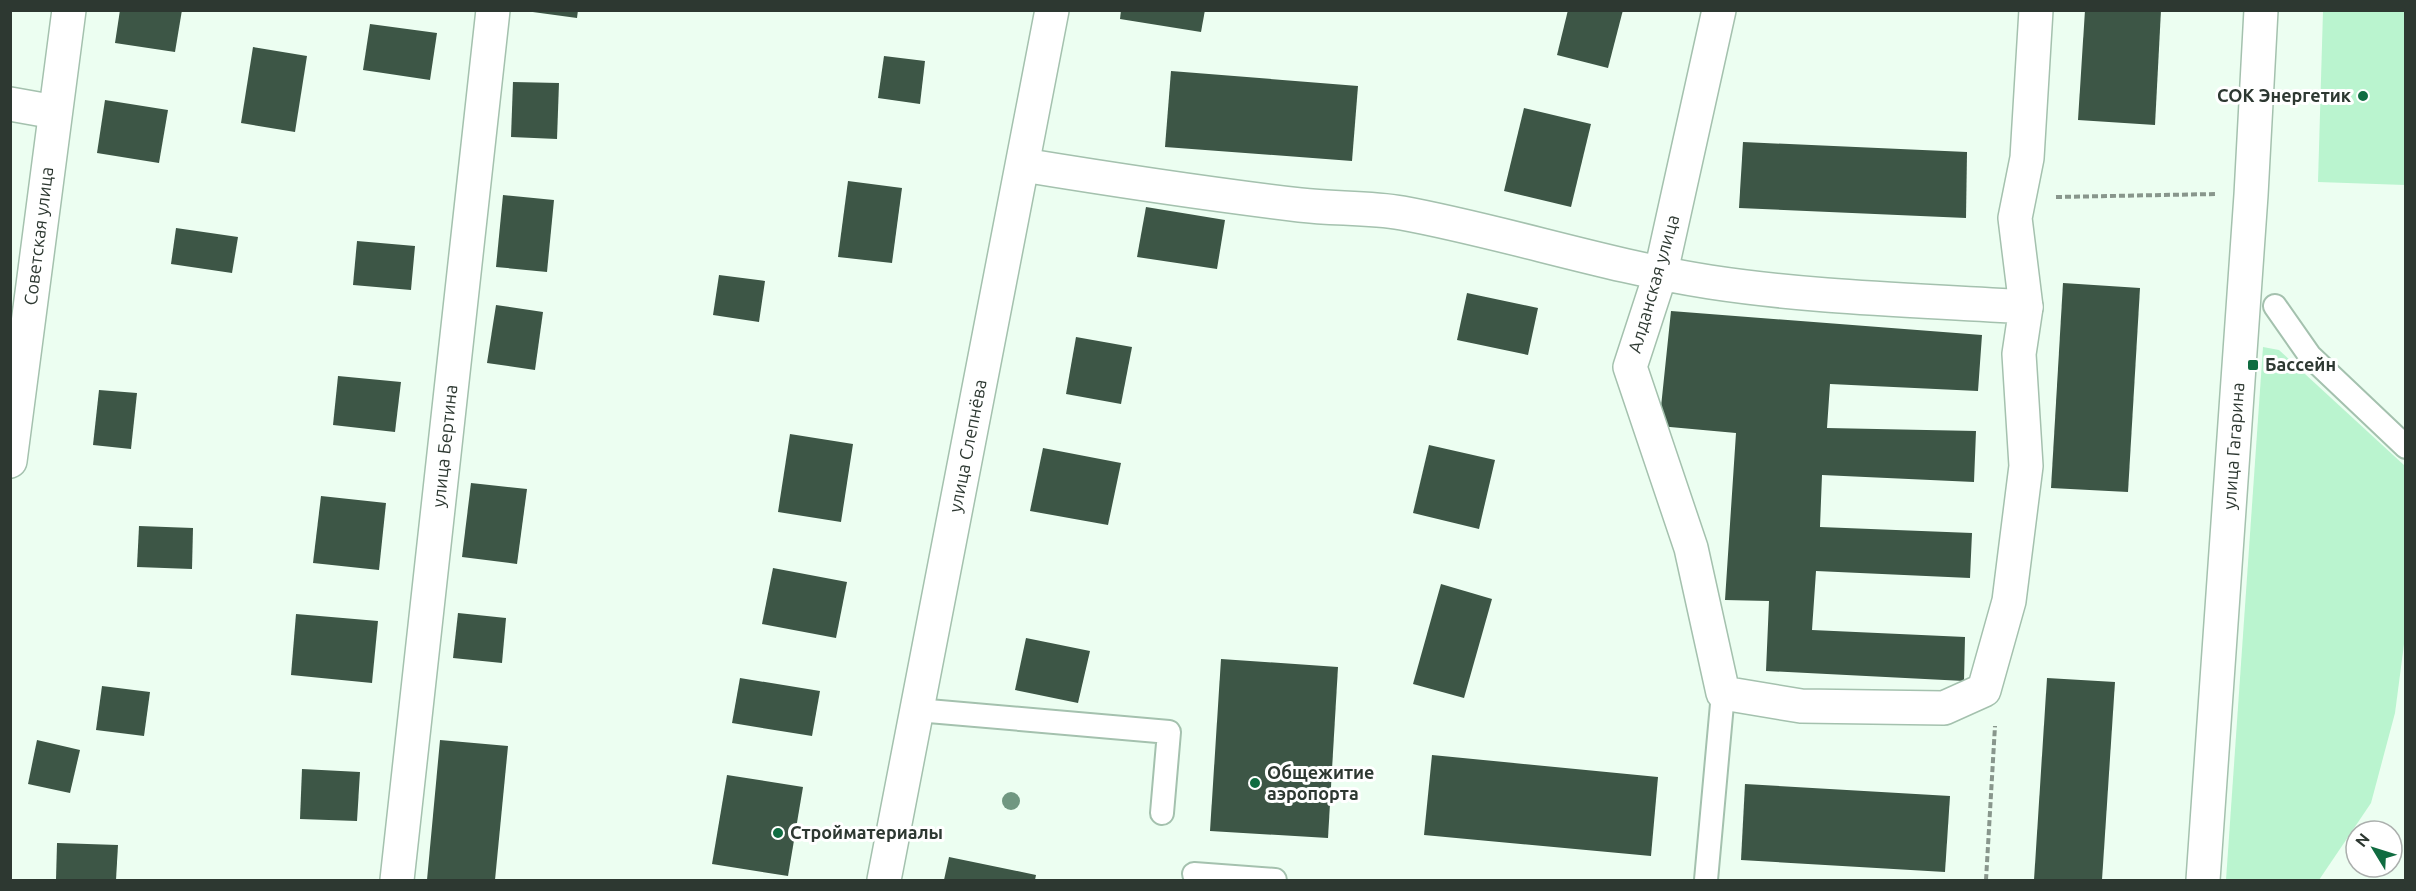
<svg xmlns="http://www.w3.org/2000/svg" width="2416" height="891" viewBox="0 0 2416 891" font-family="Ubuntu,sans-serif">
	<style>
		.green { fill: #baf4cf }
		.building { fill: #3d5646 }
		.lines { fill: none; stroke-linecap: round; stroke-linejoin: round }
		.lane-casing { stroke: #a4c1ae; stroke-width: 26 }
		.street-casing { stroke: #a4c1ae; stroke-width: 36 }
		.secondary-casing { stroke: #a4c1ae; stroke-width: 36 }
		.path { stroke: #88968c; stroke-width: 4; stroke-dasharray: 6 3; stroke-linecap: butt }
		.lane { stroke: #fff; stroke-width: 22 }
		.street { stroke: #fff; stroke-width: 33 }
		.secondary { stroke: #fff; stroke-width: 33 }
		.tree { fill: #709781 }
		.poi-dot { fill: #106c41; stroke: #fff; stroke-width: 2 }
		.labels { text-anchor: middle; stroke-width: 6; stroke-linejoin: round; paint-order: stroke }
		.poi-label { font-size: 18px; font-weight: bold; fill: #2d3831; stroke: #fff; text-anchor: start }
		.street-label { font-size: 18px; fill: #2d3831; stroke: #fff }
	</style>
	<rect width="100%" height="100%" fill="#ecfef1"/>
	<g class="green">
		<path d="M2323,11H2405V185L2318,182Z"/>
		<path d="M2263,347L2279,350L2405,466L2406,629L2395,713L2371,803L2319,880H2226Z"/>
	</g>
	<g class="building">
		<path d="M120,10H182L175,52L115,43Z"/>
		<path d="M518,10H578L577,18Z"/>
		<path d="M1121,10H1205L1201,32L1120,19Z"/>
		<path d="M1568,10H1623L1608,68L1557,55Z"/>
		<path d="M2085,10H2161L2155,125L2078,120Z"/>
		<path d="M370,24L437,33L430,80L363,70Z"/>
		<path d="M253,47L307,56L295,132L241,123Z"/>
		<path d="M884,56L925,61L920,104L878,98Z"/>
		<path d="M1171,71L1358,86L1352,161L1165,147Z"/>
		<path d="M513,82L559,83L557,139L511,137Z"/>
		<path d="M105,100L168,110L159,163L97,153Z"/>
		<path d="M1524,108L1591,124L1571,207L1504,191Z"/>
		<path d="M1743,142L1967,152L1966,218L1739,208Z"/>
		<path d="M848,181L902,188L892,263L838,257Z"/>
		<path d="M503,195L554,200L547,272L496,267Z"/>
		<path d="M1146,207L1225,220L1217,269L1137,257Z"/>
		<path d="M176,228L238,237L232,273L171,264Z"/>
		<path d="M357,241L415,246L411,290L353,285Z"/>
		<path d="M719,275L765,281L759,322L713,315Z"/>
		<path d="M2063,283L2140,288L2128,492L2051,488Z"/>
		<path d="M1467,293L1538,308L1528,355L1457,340Z"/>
		<path d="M496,305L543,312L535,370L487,363Z"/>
		<path d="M1671,311L1982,335L1978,391L1830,384L1827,428L1976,431L1974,482L1822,475L1820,527L1972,533L1970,578L1816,571L1812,630L1965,637L1964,681L1766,671L1769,601L1725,600L1736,433L1659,426Z"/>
		<path d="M1076,337L1132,347L1121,404L1066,394Z"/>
		<path d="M338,376L401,382L395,432L333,425Z"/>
		<path d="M99,390L137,393L131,449L93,445Z"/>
		<path d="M790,434L853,444L841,522L778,512Z"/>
		<path d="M1429,445L1495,460L1479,529L1413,513Z"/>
		<path d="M1043,448L1121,463L1108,525L1030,511Z"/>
		<path d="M471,483L527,489L517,564L462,557Z"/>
		<path d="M321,496L386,503L379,570L313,563Z"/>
		<path d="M139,526L193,528L192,569L137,567Z"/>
		<path d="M773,568L847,582L836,638L762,624Z"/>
		<path d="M1441,584L1492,599L1464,698L1413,684Z"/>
		<path d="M458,613L506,618L502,663L453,658Z"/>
		<path d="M296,614L378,621L372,683L291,675Z"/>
		<path d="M1026,638L1090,651L1078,703L1015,690Z"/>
		<path d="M1221,659L1338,667L1328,838L1210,831Z"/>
		<path d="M740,678L820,691L812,736L732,723Z"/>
		<path d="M2047,678L2115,682L2102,880H2034Z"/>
		<path d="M102,686L150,692L144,736L96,730Z"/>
		<path d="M37,740L80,750L70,793L28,784Z"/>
		<path d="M440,740L508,746L495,880H427Z"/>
		<path d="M1432,755L1658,777L1651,856L1424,835Z"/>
		<path d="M302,769L360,772L357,821L300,819Z"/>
		<path d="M727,775L803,787L788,876L712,864Z"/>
		<path d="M1745,784L1950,796L1945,872L1741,860Z"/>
		<path d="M57,843L118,845L116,880H56Z"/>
		<path d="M949,857L1036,875L1035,880H944Z"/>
	</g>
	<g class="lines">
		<defs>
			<g id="lane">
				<path d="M2275,306L2310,356L2406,447"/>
				<path d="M917,710L1169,732L1162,813"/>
				<path d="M1194,874L1275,880"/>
				<path d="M1706,880L1723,693"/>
			</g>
			<g id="street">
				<path d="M10,104L55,112"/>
				<path d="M1023,165C1115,180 1207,194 1300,205C1334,209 1369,207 1402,213C1505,232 1606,266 1710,282C1815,298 1920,300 2026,307L2019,354L2026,466L2009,601L1984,690L1944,708L1801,706L1723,693L1691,548L1630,367L1661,272L1719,10"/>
				<path d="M2026,307L2015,218L2027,158L2036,10"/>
				<path d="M10,461L69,10"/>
				<path d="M397,880L493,10"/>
				<path d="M2203,880L2251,195L2261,10"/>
			</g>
			<path id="secondary" d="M884,880L1052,10"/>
		</defs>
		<use href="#lane" class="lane-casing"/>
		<use href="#street" class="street-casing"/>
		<use href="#secondary" class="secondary-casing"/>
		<g class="path">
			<path d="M2056,197L2216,194"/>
			<path d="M1986,880L1995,726"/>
		</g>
		<use href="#lane" class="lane"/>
		<use href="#street" class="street"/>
		<use href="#secondary" class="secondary"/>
	</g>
	<circle class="tree" cx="1011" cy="801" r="9"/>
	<g class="poi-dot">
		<circle cx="2363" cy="96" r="6"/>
		<rect x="2247" y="359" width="12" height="12" rx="3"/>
		<circle cx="1255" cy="783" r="6"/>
		<circle cx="778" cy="833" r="6"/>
	</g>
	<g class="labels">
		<g class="poi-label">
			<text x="2351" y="102" text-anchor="end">СОК Энергетик</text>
			<text x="2265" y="371">Бассейн</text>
			<text x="1267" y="779">Общежитие<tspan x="1267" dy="21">аэропорта</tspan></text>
			<text x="790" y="839">Стройматериалы</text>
		</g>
		<g class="street-label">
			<text transform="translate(39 236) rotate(-83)" y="6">Советская улица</text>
			<text transform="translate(1654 284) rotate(-74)" y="6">Алданская улица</text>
			<text transform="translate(445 446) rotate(-84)" y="6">улица Бертина</text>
			<text transform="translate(968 446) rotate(-79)" y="6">улица Слепнёва</text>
			<text transform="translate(2234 446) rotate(-86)" y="6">улица Гагарина</text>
		</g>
	</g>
	<rect width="2416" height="891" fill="none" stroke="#2d3831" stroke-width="24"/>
	<g transform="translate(2374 849) rotate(308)"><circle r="28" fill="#ffffff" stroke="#abafad" stroke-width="1.5"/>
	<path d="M0-4.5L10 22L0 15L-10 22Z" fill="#106c41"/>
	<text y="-9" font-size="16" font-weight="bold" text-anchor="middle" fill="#2d3831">N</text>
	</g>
</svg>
